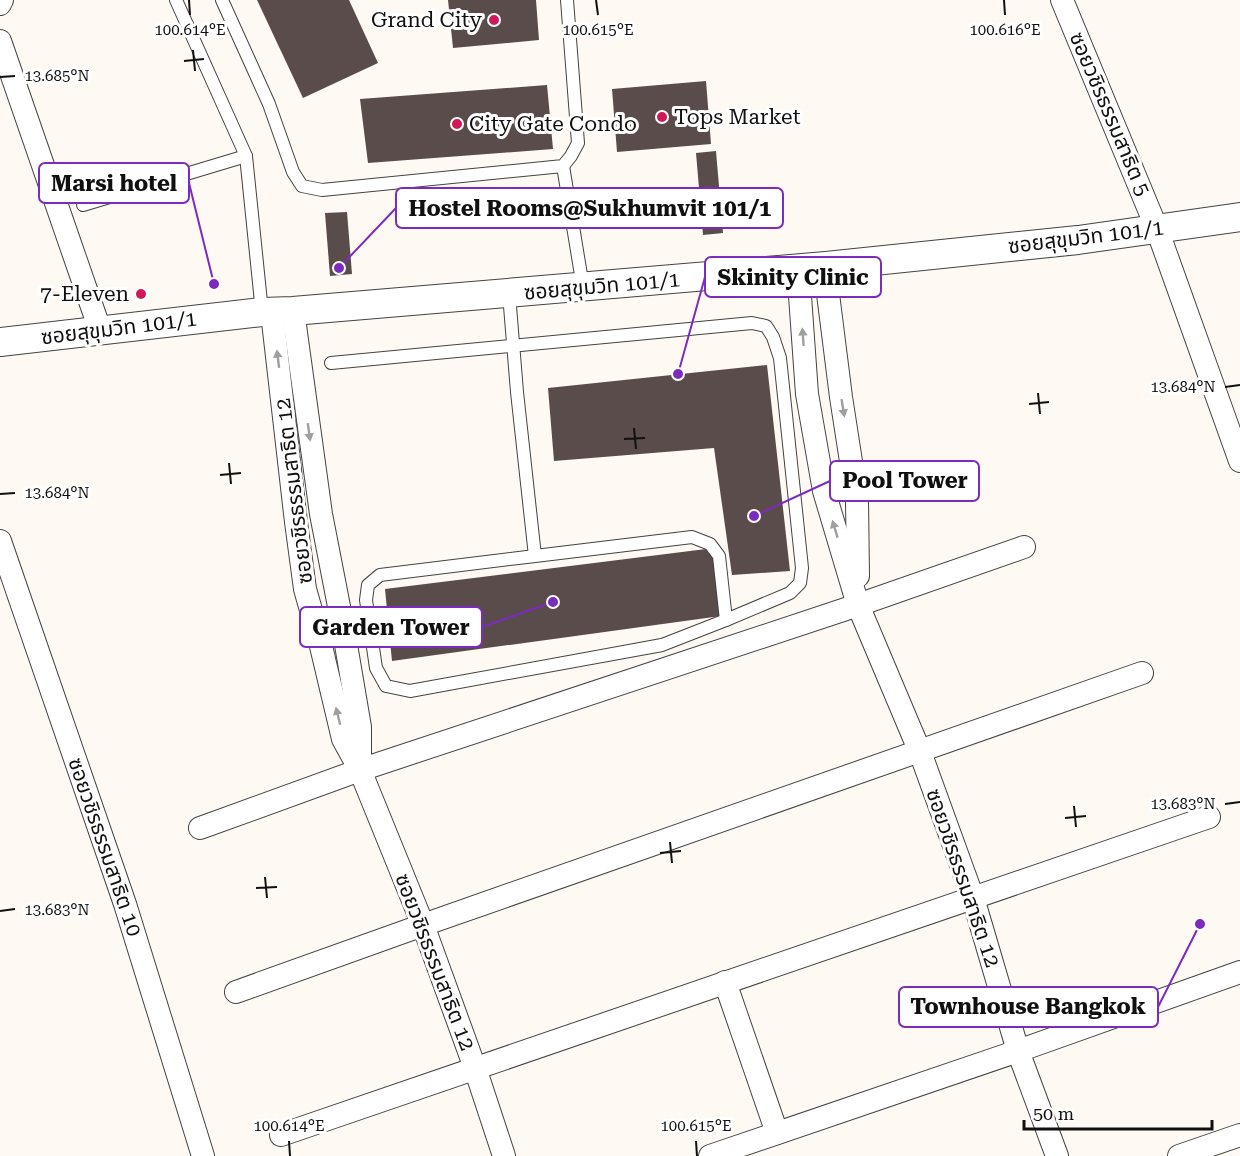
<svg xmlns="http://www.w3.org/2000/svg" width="1240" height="1156" viewBox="0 0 1240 1156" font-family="'Roboto Serif','Noto Sans Thai',serif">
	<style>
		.building { fill: #5a4c4b }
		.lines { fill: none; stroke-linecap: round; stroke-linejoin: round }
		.service-casing { stroke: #434343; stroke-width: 14 }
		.minor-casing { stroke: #434343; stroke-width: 24 }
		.tertiary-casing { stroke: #434343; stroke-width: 30 }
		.service { stroke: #fff; stroke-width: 12 }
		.minor { stroke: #fff; stroke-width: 22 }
		.tertiary { stroke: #fff; stroke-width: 28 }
		.oneway { fill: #9f9f9f }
		.ticks { fill: none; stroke: #101010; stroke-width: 2 }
		.poi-dot { fill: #cf1958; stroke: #fff; stroke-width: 2 }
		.labels { text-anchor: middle; stroke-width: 6; stroke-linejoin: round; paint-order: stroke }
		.poi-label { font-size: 21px; fill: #101010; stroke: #fff; text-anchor: end }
		.street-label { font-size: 21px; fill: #101010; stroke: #fff }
		.ticks-label { font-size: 15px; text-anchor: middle; fill: #101010; stroke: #fff; stroke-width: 6; stroke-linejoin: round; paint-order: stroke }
		.leader { fill: none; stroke: #7b2cbf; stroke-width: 2 }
		.callout-dot { fill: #7b2cbf; stroke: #fff; stroke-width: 2 }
		.callout { fill: #fff; stroke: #7b2cbf; stroke-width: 2 }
		.callout-label { font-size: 22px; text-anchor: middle; font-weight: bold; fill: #101010 }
	</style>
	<rect width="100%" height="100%" fill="#fff9f3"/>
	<g class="building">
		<path d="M257,0H349L378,63L303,98Z"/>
		<path d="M448,0H536L539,40L453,48Z"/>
		<path d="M706,81L711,144L617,152L612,89Z"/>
		<path d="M547,85L553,149L368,163L360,99Z"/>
		<path d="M716,151L723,233L703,235L696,153Z"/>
		<path d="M347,212L352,274L330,276L325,213Z"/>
		<path d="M767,365L790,571L732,575L714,448L554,461L548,388Z"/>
		<path d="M714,548L721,616L392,661L385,589Z"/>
	</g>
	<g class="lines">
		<defs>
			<g id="service">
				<path d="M176,0L246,156L262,312"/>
				<path d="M222,0L269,104L293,172L302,186L322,190L563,166L571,156L578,143L567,0"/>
				<path d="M563,166L583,287"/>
				<path d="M83,205L246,156"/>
				<path d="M509,294L517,392L535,556L692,537L710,544L719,556L726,620L662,645L410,691L386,686L376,668L366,600L368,585L380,575L535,556"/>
				<path d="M331,363L752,323L766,326L773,337L780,358L802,568L800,583L790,593L726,620"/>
			</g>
			<g id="minor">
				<path d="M1062,0L1157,229L1240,461"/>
				<path d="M0,4L2,0"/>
				<path d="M0,41L100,330"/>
				<path d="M826,266L828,294L841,397L857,500L858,576"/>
				<path d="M798,268L807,394L824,491L858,605L920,752L973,898L1018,1051L1057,1156"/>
				<path d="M293,311L321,514L343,627L360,727V768"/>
				<path d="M272,313L296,522L305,589L320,642L343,739L360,770L423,925L475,1068L504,1156"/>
				<path d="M0,541L125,904L203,1156"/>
				<path d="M200,828L360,770L858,605L1024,547"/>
				<path d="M725,982L777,1133"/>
				<path d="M236,992L423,925L1142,673"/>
				<path d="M281,1135L1209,817"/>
				<path d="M710,1156L1018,1051L1240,972"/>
				<path d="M1179,1156L1240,1135"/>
			</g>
			<path id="tertiary" d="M0,342L262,312L293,311L826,266L1078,240L1240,217"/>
		</defs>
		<use href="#service" class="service-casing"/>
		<use href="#minor" class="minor-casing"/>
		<use href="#tertiary" class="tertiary-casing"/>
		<use href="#service" class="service"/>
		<use href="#minor" class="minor"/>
		<use href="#tertiary" class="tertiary"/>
	</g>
	<defs><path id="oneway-solid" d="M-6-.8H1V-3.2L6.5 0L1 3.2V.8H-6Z" transform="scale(1.5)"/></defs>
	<g class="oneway">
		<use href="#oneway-solid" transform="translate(803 337) rotate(-94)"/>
		<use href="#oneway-solid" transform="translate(278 359) rotate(-97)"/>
		<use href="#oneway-solid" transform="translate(843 408) rotate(81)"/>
		<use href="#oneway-solid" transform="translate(309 432) rotate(82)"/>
		<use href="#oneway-solid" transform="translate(835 529) rotate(-107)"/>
		<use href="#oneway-solid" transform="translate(338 716) rotate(-104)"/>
	</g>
	<path class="ticks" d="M189,0L190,15M596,0L598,15M1004,0L1005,15M193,50L195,71M184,61L204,59M0,77L15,76M1225,387L1240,385M1038,393L1040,414M1029,404L1049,402M634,428L636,449M624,439L645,438M229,463L231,484M220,475L241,473M0,494L15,493M1225,804L1240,802M1074,806L1076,827M1065,818L1086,816M670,842L672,863M660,853L681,851M265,877L267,898M256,888L277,887M0,911L15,909M289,1141L290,1156M696,1141L697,1156"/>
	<g class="poi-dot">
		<circle cx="494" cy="20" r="6"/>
		<circle cx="662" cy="117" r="6"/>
		<circle cx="457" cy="124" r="6"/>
		<circle cx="141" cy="294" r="6"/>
	</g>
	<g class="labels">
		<g class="poi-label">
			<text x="482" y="27">Grand City</text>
			<text x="674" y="124" text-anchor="start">Tops Market</text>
			<text x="469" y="131" text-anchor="start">City Gate Condo</text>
			<text x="129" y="301">7-Eleven</text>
		</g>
		<g class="street-label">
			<text transform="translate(1110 114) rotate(67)" y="7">ซอยวชิรธรรมสาธิต 5</text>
			<text transform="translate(1086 237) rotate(-7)" y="7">ซอยสุขุมวิท 101/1</text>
			<text transform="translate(602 286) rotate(-5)" y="7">ซอยสุขุมวิท 101/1</text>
			<text transform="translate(119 328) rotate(-7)" y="7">ซอยสุขุมวิท 101/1</text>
			<text transform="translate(294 491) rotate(-97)" y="7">ซอยวชิรธรรมสาธิต 12</text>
			<text transform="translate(105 847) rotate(71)" y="7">ซอยวชิรธรรมสาธิต 10</text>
			<text transform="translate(963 878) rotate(71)" y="7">ซอยวชิรธรรมสาธิต 12</text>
			<text transform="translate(435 962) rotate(69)" y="7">ซอยวชิรธรรมสาธิต 12</text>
		</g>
	</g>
	<g class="ticks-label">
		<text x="190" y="35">100.614°E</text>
		<text x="598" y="35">100.615°E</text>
		<text x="1005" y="35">100.616°E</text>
		<text x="57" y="81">13.685°N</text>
		<text x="1183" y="392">13.684°N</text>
		<text x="57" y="498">13.684°N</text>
		<text x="1183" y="809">13.683°N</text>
		<text x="57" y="915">13.683°N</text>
		<text x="289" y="1131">100.614°E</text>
		<text x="696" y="1131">100.615°E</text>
	</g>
	<path class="leader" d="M214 284L189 183M339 268L396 208M678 374L705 277M754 516L830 481M553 602L482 627M1200 924L1158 1007"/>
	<g class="callout-dot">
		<circle cx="214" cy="284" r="6"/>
		<circle cx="339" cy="268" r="6"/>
		<circle cx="678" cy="374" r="6"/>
		<circle cx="754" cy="516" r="6"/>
		<circle cx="553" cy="602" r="6"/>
		<circle cx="1200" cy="924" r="6"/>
	</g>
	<g class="callout">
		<rect x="39" y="163" width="150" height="40" rx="6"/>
		<rect x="396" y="188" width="387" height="40" rx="6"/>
		<rect x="705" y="257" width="176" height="40" rx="6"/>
		<rect x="830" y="461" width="149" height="40" rx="6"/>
		<rect x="300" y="607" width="182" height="40" rx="6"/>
		<rect x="899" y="987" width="259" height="40" rx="6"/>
	</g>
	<g class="callout-label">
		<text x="114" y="191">Marsi hotel</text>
		<text x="590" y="216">Hostel Rooms@Sukhumvit 101/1</text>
		<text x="793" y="285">Skinity Clinic</text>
		<text x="905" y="488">Pool Tower</text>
		<text x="391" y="635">Garden Tower</text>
		<text x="1028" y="1014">Townhouse Bangkok</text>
	</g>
	<path d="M1024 1120v9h188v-9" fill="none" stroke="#101010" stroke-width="3"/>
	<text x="1033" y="1120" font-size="18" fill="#101010" stroke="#ffffff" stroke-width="4.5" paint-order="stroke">50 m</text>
</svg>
